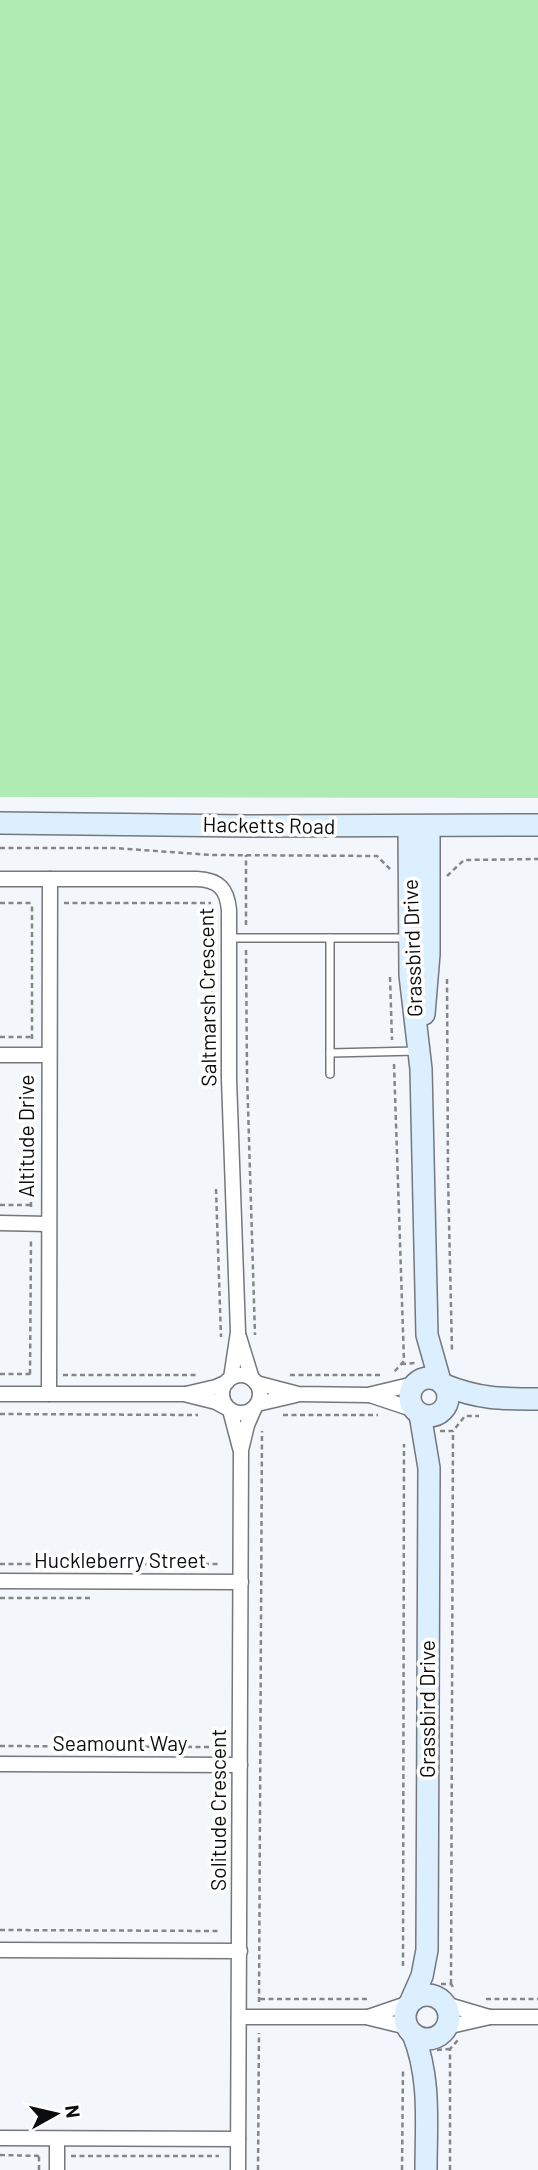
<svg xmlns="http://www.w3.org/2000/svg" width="538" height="2170" viewBox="0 0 538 2170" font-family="Barlow,sans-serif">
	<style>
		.green { fill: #aeecb4 }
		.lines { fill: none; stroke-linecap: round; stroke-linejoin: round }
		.lane-casing { stroke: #74777b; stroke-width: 10 }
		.street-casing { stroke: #74777b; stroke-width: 17 }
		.secondary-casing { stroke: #74777b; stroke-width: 24 }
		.path { stroke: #848789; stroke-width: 2.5; stroke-dasharray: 5 3.5; stroke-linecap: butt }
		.lane { stroke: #fff; stroke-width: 7 }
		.street { stroke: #fff; stroke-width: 14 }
		.secondary { stroke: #dcefff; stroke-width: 21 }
		.labels { text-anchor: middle; stroke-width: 7; stroke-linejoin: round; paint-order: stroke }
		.street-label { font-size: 21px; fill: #0b0c0d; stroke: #fff }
	</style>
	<rect width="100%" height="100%" fill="#f3f7fb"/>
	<path class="green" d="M0,0H538V798L0,797Z"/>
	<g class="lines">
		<defs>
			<g id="lane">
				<path d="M230,938H407"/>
				<path d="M330,938V1053L417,1051"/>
				<path d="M330,1074V1053"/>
			</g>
			<g id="street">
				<path d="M0,879H197C219,880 227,889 229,910V1079L238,1332L231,1378"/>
				<path d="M0,1055H49"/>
				<path d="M0,1223L48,1224"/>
				<path d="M239,1337L252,1379"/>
				<circle cx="241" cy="1394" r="19"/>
				<path d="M256,1383L298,1394L368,1395L414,1384"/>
				<path d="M0,1394H184L216,1402L227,1408"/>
				<path d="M49,1394L50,879"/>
				<path d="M186,1394L216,1387L227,1382"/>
				<path d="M370,1395L415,1410"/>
				<path d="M257,1404L296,1395"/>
				<path d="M230,1410L240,1448"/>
				<path d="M0,1581L241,1582"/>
				<path d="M0,1764L240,1765"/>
				<path d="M0,1950L240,1951"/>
				<path d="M445,2004L489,2017"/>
				<path d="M239,2017H366L407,2027"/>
				<path d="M368,2017L409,2003"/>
				<path d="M446,2027L490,2017H538"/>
				<path d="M0,2138L238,2139"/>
				<path d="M57,2139V2170"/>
				<path d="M238,2170L241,1450L247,1425L254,1409"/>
			</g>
			<g id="secondary">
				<path d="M0,823L247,826L538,825"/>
				<path d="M409,827L410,975L421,1069L427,1335L440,1381"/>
				<path d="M424,1014L429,954V826"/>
				<circle cx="429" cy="1397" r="19"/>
				<path d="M444,1385C479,1399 501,1399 538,1399"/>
				<circle cx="427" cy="2017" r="22"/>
				<path d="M411,2001L422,1976L427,1950L429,1468L420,1414"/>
				<path d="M413,2034C431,2078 426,2124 426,2170"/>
			</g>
		</defs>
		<use href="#lane" class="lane-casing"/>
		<use href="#street" class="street-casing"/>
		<use href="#secondary" class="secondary-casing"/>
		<g class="path">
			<path d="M0,848H115L211,855L377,856L390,869"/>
			<path d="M447,876L464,860L538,859"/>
			<path d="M0,903H33"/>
			<path d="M64,903H211"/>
			<path d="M211,906L212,1036"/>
			<path d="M246,925V855"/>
			<path d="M246,950L247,1074L255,1335"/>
			<path d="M390,977L392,1040"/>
			<path d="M447,979L448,1176L452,1351"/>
			<path d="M0,1037H32"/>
			<path d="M32,1039V903"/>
			<path d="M394,1064L404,1361L394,1372"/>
			<path d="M216,1189L221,1337"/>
			<path d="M0,1205H31"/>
			<path d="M31,1207V1071"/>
			<path d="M401,1364L416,1363"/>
			<path d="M0,1374H32"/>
			<path d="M30,1374L31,1239"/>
			<path d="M63,1375H196"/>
			<path d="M290,1375H382"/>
			<path d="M0,1414L198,1415"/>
			<path d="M283,1415H378"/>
			<path d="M440,1431H453L465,1416H479"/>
			<path d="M0,1564H220"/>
			<path d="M0,1598H91"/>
			<path d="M0,1746L219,1747"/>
			<path d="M0,1930L219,1931"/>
			<path d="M403,1966L404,1444"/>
			<path d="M441,1984H451L455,1990"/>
			<path d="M451,1984L453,1431"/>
			<path d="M260,1999H369"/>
			<path d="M486,1999H538"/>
			<path d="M259,2002L262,1431"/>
			<path d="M437,2050L450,2049"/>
			<path d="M0,2155L40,2156"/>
			<path d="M71,2156H219"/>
			<path d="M39,2170V2156"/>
			<path d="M258,2170L259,2033"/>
			<path d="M402,2170L403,2070"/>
			<path d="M450,2170V2049L458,2040"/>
		</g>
		<use href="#lane" class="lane"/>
		<use href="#street" class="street"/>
		<use href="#secondary" class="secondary"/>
	</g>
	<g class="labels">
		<g class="street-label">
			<text transform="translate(269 826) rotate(1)" y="7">Hacketts Road</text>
			<text transform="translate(413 948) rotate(-92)" y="7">Grassbird Drive</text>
			<text transform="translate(208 997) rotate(-91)" y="7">Saltmarsh Crescent</text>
			<text transform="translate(27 1136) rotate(-90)" y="7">Altitude Drive</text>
			<text x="120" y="1568">Huckleberry Street</text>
			<text transform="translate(428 1709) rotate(-90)" y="7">Grassbird Drive</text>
			<text x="120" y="1751">Seamount Way</text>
			<text transform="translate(219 1810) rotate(-90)" y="7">Solitude Crescent</text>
		</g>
	</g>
	<g transform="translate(56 2114) rotate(82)" stroke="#ffffff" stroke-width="5" paint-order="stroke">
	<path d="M0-5L12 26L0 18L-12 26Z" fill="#0b0c0d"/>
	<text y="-10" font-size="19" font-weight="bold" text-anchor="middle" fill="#0b0c0d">N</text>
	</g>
</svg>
